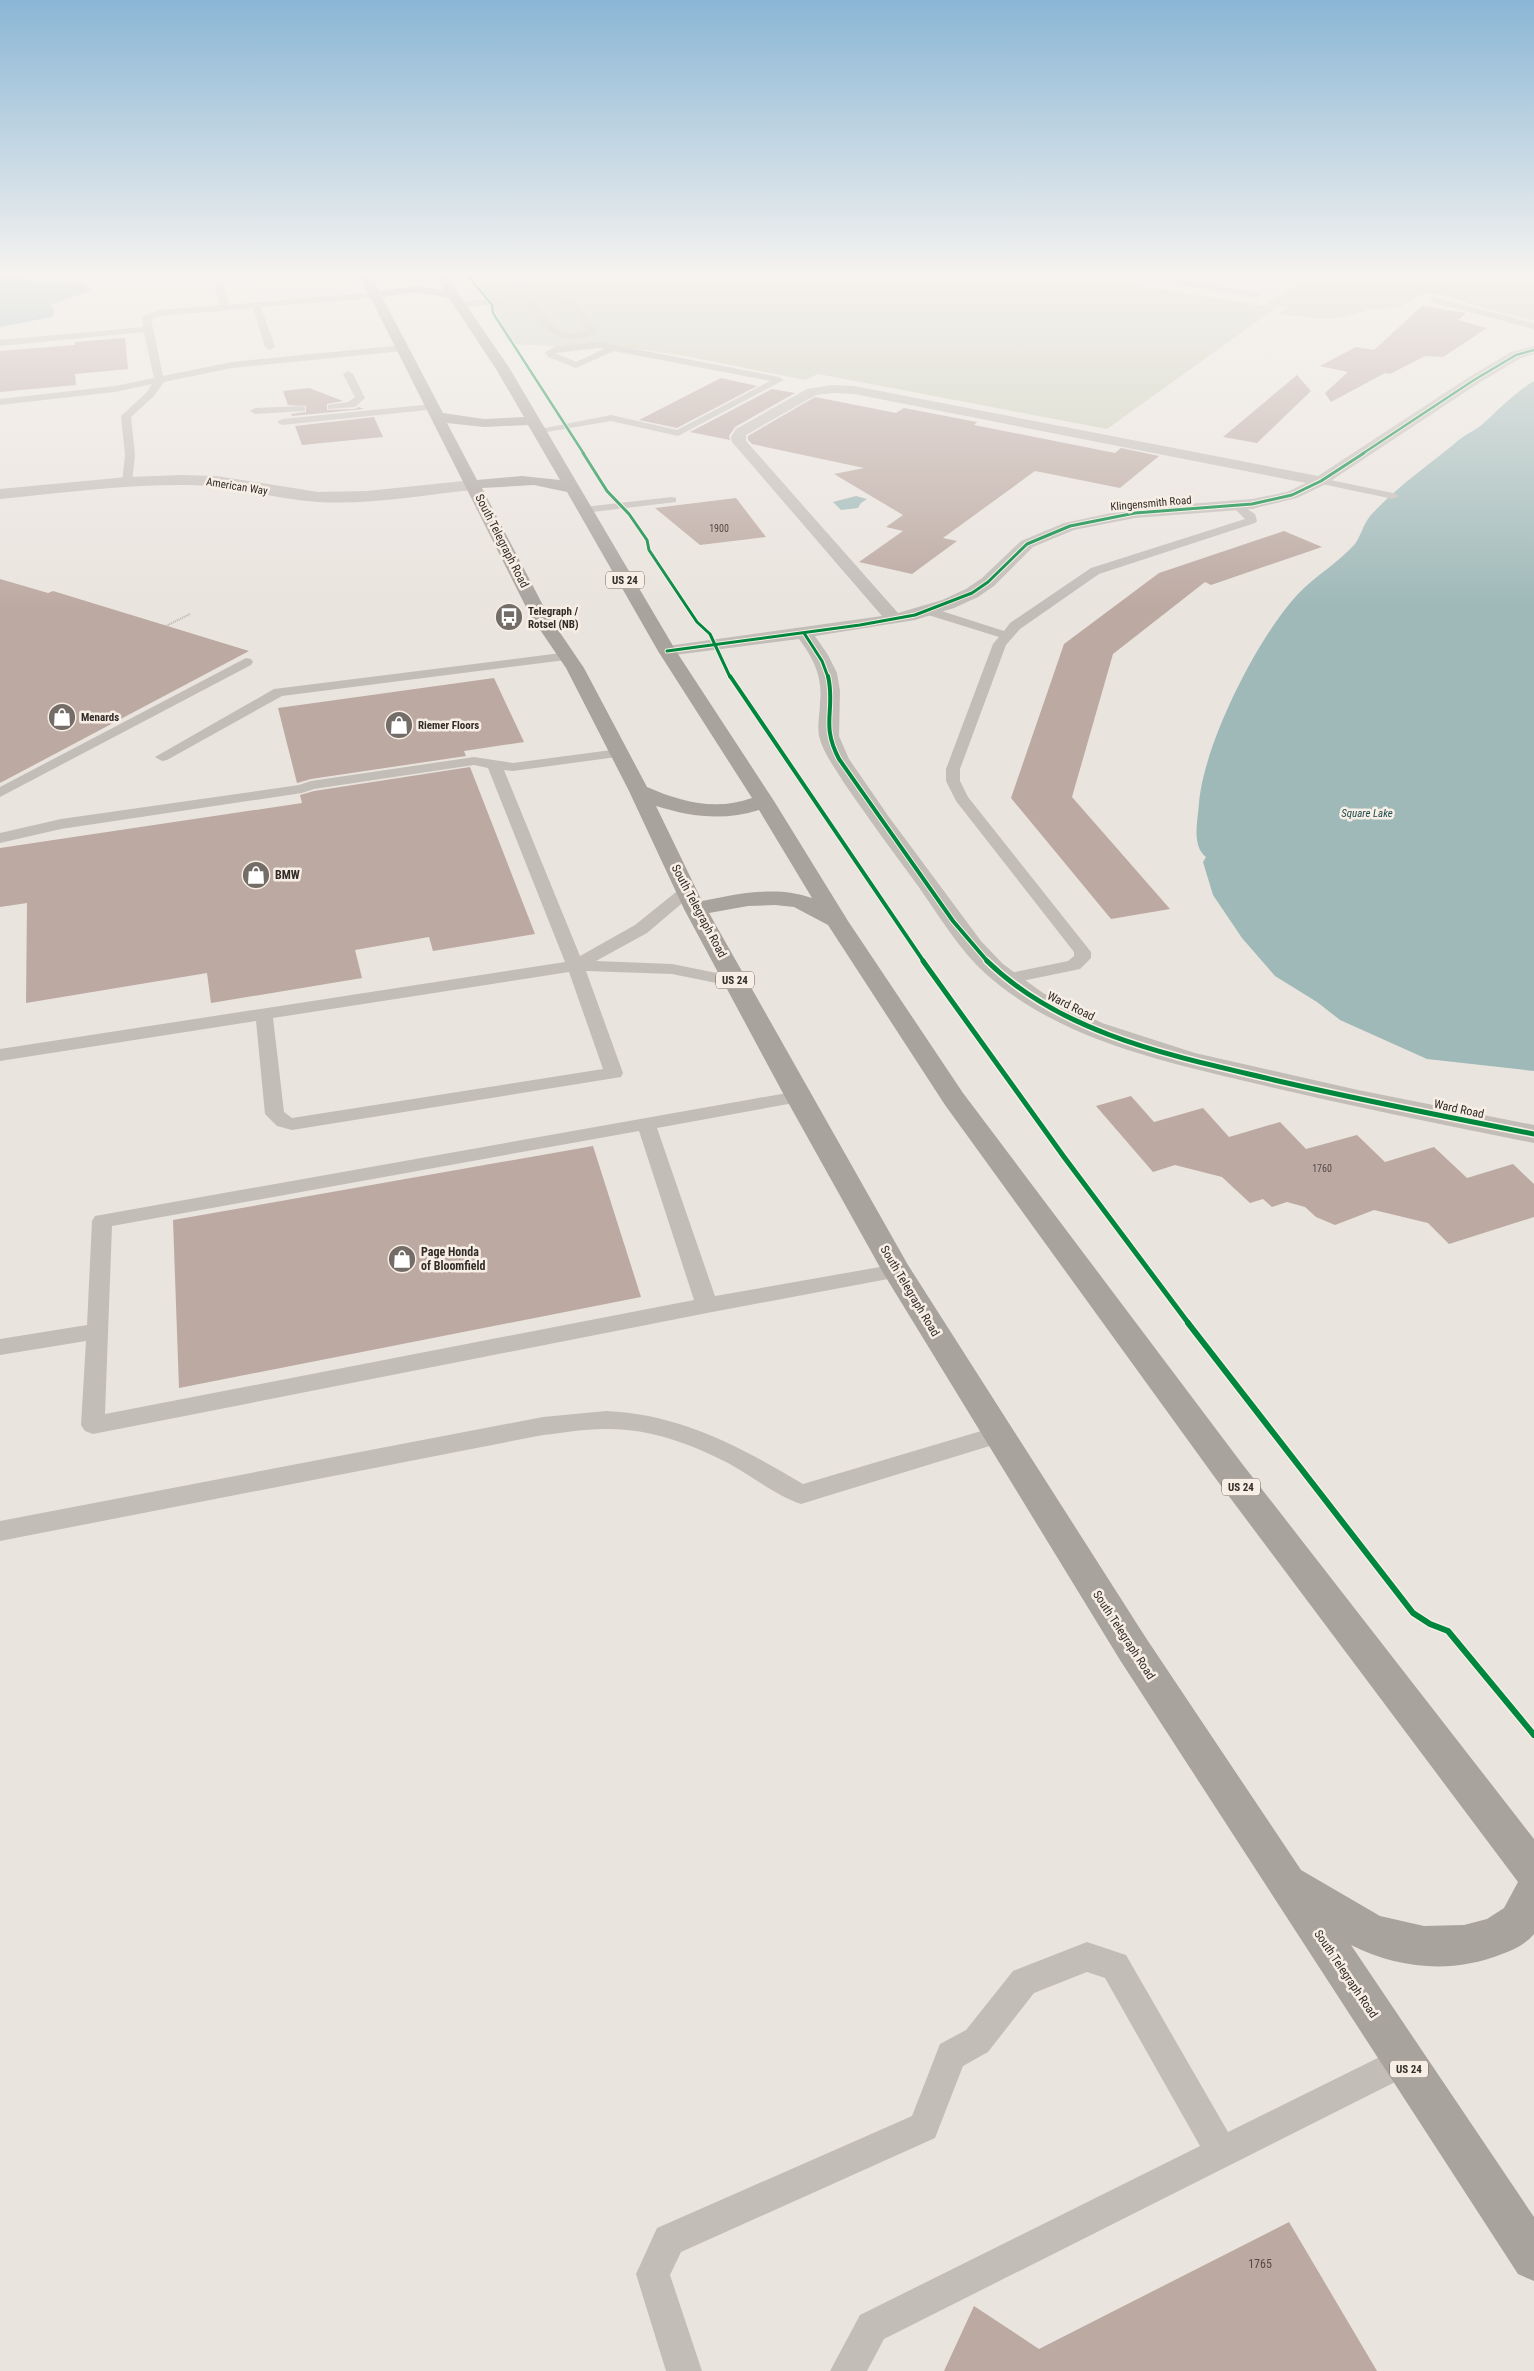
<svg xmlns="http://www.w3.org/2000/svg" width="1534" height="2371" viewBox="0 0 1534 2371" font-family="'Roboto Condensed',sans-serif">
	<style>
		.green { fill: #cbceba }
		.water { fill: #9eb9b8 }
		.building { fill: #bca9a2 }
		.lines { fill: none; stroke-linecap: round; stroke-linejoin: round }
		.path { stroke: #bbb5b1; stroke-width: 2; stroke-dasharray: 1 1; stroke-linecap: butt }
		.lane { fill: #c3bdb8; fill-rule: evenodd }
		.street { fill: #c3bdb8; fill-rule: evenodd }
		.highway { fill: #a9a39e; fill-rule: evenodd }
		.cycleway-far4-casing { stroke: #f7efe6; stroke-width: 4 }
		.cycleway-far3-casing { stroke: #f7efe6; stroke-width: 5 }
		.cycleway-far2-casing { stroke: #f7efe6; stroke-width: 6 }
		.cycleway-far1-casing { stroke: #f7efe6; stroke-width: 8 }
		.cycleway-casing { stroke: #f7efe6; stroke-width: 9 }
		.cycleway-far4 { stroke: #00873e; stroke-width: 2.5 }
		.cycleway-far3 { stroke: #00873e; stroke-width: 3 }
		.cycleway-far2 { stroke: #00873e; stroke-width: 4 }
		.cycleway-far1 { stroke: #00873e; stroke-width: 5 }
		.cycleway { stroke: #00873e; stroke-width: 6 }
		.labels { text-anchor: middle; stroke-width: 5; stroke-linejoin: round; paint-order: stroke }
		.number-label { font-size: 10px; fill: #554a46 }
		.far-street-label { font-size: 11px; fill: #332b27; stroke: #f7efe6 }
		.shield { fill: #f7efe6; stroke: #6e6660; stroke-width: 1 }
		.shield-label { font-size: 11px; font-weight: bold; fill: #332b27 }
		.far-poi-label { font-size: 11px; font-weight: bold; fill: #332b27; stroke: #f7efe6; text-anchor: start }
		.far-water-label { font-size: 11px; font-style: italic; fill: #224d4f; stroke: #f7efe6 }
		.street-label { font-size: 12px; fill: #332b27; stroke: #f7efe6 }
		.poi-label { font-size: 12px; font-weight: bold; fill: #332b27; stroke: #f7efe6; text-anchor: start }
		.near-number-label { font-size: 12px; fill: #554a46 }
	</style>
	<rect width="100%" height="100%" fill="#eae4de"/>
	<g class="green">
		<path d="M475,277H1081L1276,308L1107,429L818,374L805,380L685,356L598,343L550,346L514,344Z"/>
		<path d="M1311,277H1534V320L1501,313L1442,295L1423,294L1397,308L1371,309L1342,317L1323,319L1278,314L1287,308L1265,305Z"/>
	</g>
	<g class="water">
		<path d="M0,277H22L32,282H70L85,285L91,289C88,294 59,300 50,306L55,310L52,317L0,327Z"/>
		<path d="M1534,381V1071L1427,1059L1340,1020L1317,1002L1275,976L1242,938L1213,895L1203,862L1206,857C1191,845 1198,820 1199,803C1204,744 1257,638 1298,594C1315,576 1338,563 1355,544C1361,536 1363,524 1371,515C1396,487 1432,463 1460,439C1468,433 1478,429 1485,422C1501,407 1516,392 1534,381Z"/>
		<path d="M856,496L867,499L861,503L858,508L841,510L833,502Z"/>
	</g>
	<g class="building">
		<path d="M1422,306L1466,313L1458,320L1487,328L1443,357L1425,356L1390,374L1385,373L1331,402L1325,393L1348,372L1320,366L1356,347L1374,350Z"/>
		<path d="M125,338L128,369L75,374L76,385L0,392V351L75,345V342Z"/>
		<path d="M1297,375L1311,391L1257,443L1223,437Z"/>
		<path d="M721,378L757,386L677,428L639,420Z"/>
		<path d="M309,388L343,401L327,404V410L355,409L358,407L364,409L292,416L291,414L306,412V406L288,405L283,391Z"/>
		<path d="M772,389L795,393L735,427L729,436L730,440L690,432Z"/>
		<path d="M815,397L896,413L904,408L977,422L974,425L1115,453L1121,448L1159,456L1120,488L1035,471L943,538L957,541L912,574L859,562L903,531L886,527L903,515L834,474L864,468L752,444L748,440V436Z"/>
		<path d="M374,417L383,437L302,445L295,426Z"/>
		<path d="M736,498L766,537L700,545L655,508Z"/>
		<path d="M1284,531L1322,547L1211,585L1205,582L1113,654L1072,797L1170,909L1111,919L1011,798L1064,644L1159,573Z"/>
		<path d="M0,579L48,593L53,591L249,651L0,783Z"/>
		<path d="M494,678L524,742L464,751L466,756L311,779L297,783L278,708Z"/>
		<path d="M470,767L535,934L433,951L429,937L355,950L362,978L211,1003L207,973L26,1003L27,903L0,907V848L302,803L300,795L314,791Z"/>
		<path d="M1131,1096L1154,1122L1203,1108L1229,1137L1280,1122L1306,1149L1357,1135L1385,1162L1434,1147L1467,1178L1513,1164L1534,1184V1217L1449,1244L1428,1223L1374,1210L1335,1225L1316,1217L1305,1207L1287,1202L1272,1207L1263,1199L1250,1203L1222,1177L1175,1165L1153,1172L1096,1106Z"/>
		<path d="M593,1146L641,1297L179,1388L173,1220Z"/>
		<path d="M1289,2222L1377,2371H944L974,2306L1039,2349Z"/>
	</g>
	<g class="lines">
		<path class="path" d="M166,626L190,614"/>
		<g class="lane">
			<path d="M213,277H228L222,280L229,305L375,292L379,295L375,298L261,307L275,347L270,350L265,347L253,308L161,316L151,319L163,376L232,362L403,345L408,348L403,351L232,368L164,382L154,396L131,417L135,455L132,482L127,485L122,482L125,455L121,416L147,392L152,384L115,392L0,405V399L115,386L154,378L144,332L0,346V340L143,327V316L160,310L220,305Z"/>
			<path d="M506,277H515L528,295C565,294 579,300 597,332C592,336 585,337 578,338C552,344 538,319 524,301L459,308L455,305L459,302L520,296ZM532,300C562,300 572,304 587,331C557,340 549,321 532,300Z"/>
			<path d="M1140,277H1162L1257,292L1261,295L1257,298Z"/>
			<path d="M1434,297L1534,323V329L1431,302L1430,300Z"/>
			<path d="M599,342L779,377L784,380L678,436L611,421L535,434V430L611,415L677,430L770,381L614,351L576,368L548,357L545,352L556,346ZM599,348L604,349L576,362L555,353Z"/>
			<path d="M348,371L353,374L365,398L355,407L328,409V405L348,402L355,397L343,374Z"/>
			<path d="M433,404L437,405V409L282,425L277,422L282,419Z"/>
			<path d="M301,406L305,407V411L255,414L250,411L255,408Z"/>
			<path d="M1321,478L1393,493L1399,496L1393,499L1317,483L1316,481Z"/>
			<path d="M672,497L676,498V502L584,513L578,510L584,507Z"/>
			<path d="M1238,503L1255,514L1257,521L1255,523L1099,574L1020,629L1006,645L960,769V781L968,797L1091,952V958L1080,969L1007,984L1001,983L998,979L1001,975L1068,961L1074,956V952L956,801L946,781V769L993,644L999,637L925,614L923,611L929,607L1004,631L1010,623L1091,568L1245,519L1232,506Z"/>
			<path d="M569,652L576,656L574,659L282,696L167,760L162,761L155,757L274,689Z"/>
			<path d="M246,658L251,659L253,662L251,665L0,797V787Z"/>
			<path d="M619,749L626,753L624,756L513,771L504,770L580,956L635,925L681,888H693L695,891L693,894L647,933L596,961L672,964L742,978L745,982L742,986L736,987L672,974L586,971L623,1073L621,1077L292,1130L277,1126L265,1114L256,1021L0,1061V1049L565,962L488,768L474,765L314,789L302,793L61,829L0,843V833L61,819L299,785L311,781L474,757L513,763ZM569,972L603,1069L292,1118L284,1112L273,1018Z"/>
			<path d="M798,1091L805,1093L807,1097L805,1101L657,1128L715,1296L897,1264L904,1266L908,1271L904,1276L707,1313L93,1434L85,1431L81,1425L86,1341L0,1355V1339L87,1325L92,1221L95,1216ZM639,1131L694,1300L105,1414L112,1226Z"/>
			<path d="M606,1411C680,1414 741,1447 803,1484L998,1426L1006,1429L1010,1435L1006,1441L801,1504C775,1495 752,1476 728,1463C689,1443 648,1428 604,1429C583,1429 563,1433 543,1435L0,1541V1521L543,1417Z"/>
			<path d="M1087,1942L1126,1955L1228,2132L1404,2045L1415,2050L1420,2061L1415,2072L884,2339L867,2371H830L860,2315L1200,2146L1105,1978L1087,1972L1034,1993L988,2052L963,2066L935,2138L681,2252L670,2275L702,2371H666L636,2274L657,2228L912,2116L940,2044L966,2030L1013,1971Z"/>
		</g>
		<g class="street">
			<path d="M1534,346V354L1521,358L1479,383L1326,484L1297,498L1252,509L1135,518L1074,530L1033,547L994,586L978,597L954,608L915,620L815,636L828,655L837,673L840,691L839,736L849,759L889,817L981,941L1003,964L1043,993L1102,1023L1195,1053L1358,1090L1534,1125V1143C1444,1125 1355,1107 1266,1086C1170,1063 1063,1042 987,975C959,950 940,917 918,886C893,852 868,818 844,783C835,768 823,753 819,736C817,724 820,713 820,702C823,677 813,658 799,639L667,656L661,655L658,651L661,647L667,646L882,616L732,442L731,437L736,429L807,389L832,385L854,386L1318,476L1469,377L1511,352ZM832,393L854,394L1306,483L1287,492L1252,499L1135,508L1064,523L1021,541L982,578L966,589L942,600L898,613L746,441V435L816,395Z"/>
			<path d="M182,475L217,476L318,492L367,491L473,480L481,485L473,490C422,495 369,505 318,502C272,499 228,484 182,485C121,485 60,493 0,499V489L127,477Z"/>
		</g>
		<path class="highway" d="M360,277H372L379,291L416,286L444,290L436,277H447L510,369L676,651L774,801L848,921L963,1093L1240,1461L1534,1839V1934C1526,1944 1513,1950 1502,1954C1452,1974 1399,1969 1351,1945L1534,2217V2281L1518,2274L1120,1660L882,1271L785,1097L684,909L629,791L566,668L530,615ZM416,292L449,298L496,369L524,417L484,419L443,413L382,297ZM447,423L484,427L528,425L560,480L522,476L477,480ZM534,485L567,492L658,651L752,798C716,811 681,802 647,787L584,668L548,615L482,488ZM656,806C691,817 724,821 759,810L812,898C776,885 739,894 702,901ZM775,905L794,907L828,925L945,1105L1216,1479L1518,1882L1504,1908L1487,1919L1464,1925L1424,1926L1380,1916L1301,1870L1146,1638L908,1265L709,913L748,906Z"/>
		<defs>
			<g id="cycleway-far4">
				<path d="M469,277L492,305L493,313L584,454"/>
				<path d="M1362,454L1474,380L1516,355L1534,350"/>
			</g>
			<g id="cycleway-far3">
				<path d="M583,453L607,491L629,514L647,540L649,550L697,622L710,634L730,677"/>
				<path d="M804,633L822,661L828,677"/>
				<path d="M667,651L860,625L915,615L972,593L988,582L1027,544L1070,526L1135,513L1252,504L1292,495L1321,481L1364,453"/>
			</g>
			<g id="cycleway-far2">
				<path d="M730,676L924,962"/>
				<path d="M828,676C836,710 820,723 839,759L953,921L988,962"/>
			</g>
			<g id="cycleway-far1">
				<path d="M923,961L1064,1157L1189,1324"/>
				<path d="M987,961C1063,1035 1174,1056 1274,1080C1360,1100 1447,1117 1534,1134"/>
			</g>
			<path id="cycleway" d="M1188,1323L1413,1613L1430,1624L1448,1631L1534,1735"/>
		</defs>
		<use href="#cycleway-far4" class="cycleway-far4-casing"/>
		<use href="#cycleway-far3" class="cycleway-far3-casing"/>
		<use href="#cycleway-far2" class="cycleway-far2-casing"/>
		<use href="#cycleway-far1" class="cycleway-far1-casing"/>
		<use href="#cycleway" class="cycleway-casing"/>
		<use href="#cycleway-far4" class="cycleway-far4"/>
		<use href="#cycleway-far3" class="cycleway-far3"/>
		<use href="#cycleway-far2" class="cycleway-far2"/>
		<use href="#cycleway-far1" class="cycleway-far1"/>
		<use href="#cycleway" class="cycleway"/>
	</g>
	<linearGradient id="sky" x2="0" y2="1"><stop stop-color="#8ab6d5"/><stop offset="0.45" stop-color="#f6f3f0"/><stop offset="1" stop-color="#f6f3f0" stop-opacity="0"/></linearGradient>
	<rect width="1534" height="609" fill="url(#sky)"/>
	<defs>
		<symbol id="bus-disc" viewBox="-11 -11 22 22"><circle r="9.5" fill="#736c67" stroke="#f7efe6"/><path d="M-5-6H5V4H4V6H2V4H-2V6H-4V4H-5ZM-3.5-4V0h7V-4ZM-3.5 1.2v1.5H-2V1.2ZM2 1.2v1.5H3.5V1.2Z" fill="#fff"/></symbol>
		<symbol id="shop-disc" viewBox="-11 -11 22 22"><circle r="9.5" fill="#736c67" stroke="#f7efe6"/><path d="M-5-2.5h2.3a2.7 3.5 0 0 1 5.4 0H5L5.5 6h-11ZM-1.5-2.5h3a1.5 2.3 0 0 0-3 0Z" fill="#fff"/></symbol>
	</defs>
	<g fill-rule="evenodd">
		<use href="#bus-disc" x="493" y="601" width="32" height="32"/>
		<use href="#shop-disc" x="46" y="701" width="32" height="32"/>
		<use href="#shop-disc" x="383" y="709" width="32" height="32"/>
		<use href="#shop-disc" x="240" y="859" width="32" height="32"/>
		<use href="#shop-disc" x="386" y="1243" width="32" height="32"/>
	</g>
	<g class="labels">
		<g class="number-label">
			<text x="719" y="532">1900</text>
			<text x="1322" y="1172">1760</text>
		</g>
		<g class="far-street-label">
			<text transform="translate(237 486) rotate(9)" y="4">American Way</text>
			<text transform="translate(1151 503) rotate(-5)" y="4">Klingensmith Road</text>
		</g>
		<g class="shield">
			<rect x="606" y="571.5" width="38" height="17" rx="4"/>
			<rect x="716" y="971.5" width="38" height="17" rx="4"/>
			<rect x="1222" y="1478.5" width="38" height="17" rx="4"/>
			<rect x="1390" y="2060.5" width="38" height="17" rx="4"/>
		</g>
		<g class="shield-label">
			<text x="625" y="584">US 24</text>
			<text x="735" y="984">US 24</text>
			<text x="1241" y="1491">US 24</text>
			<text x="1409" y="2073">US 24</text>
		</g>
		<g class="far-poi-label">
			<text x="528" y="615">Telegraph /<tspan x="528" dy="13">Rotsel (NB)</tspan></text>
			<text x="81" y="721">Menards</text>
			<text x="418" y="729">Riemer Floors</text>
		</g>
		<g class="far-water-label">
			<text x="1367" y="817">Square Lake</text>
		</g>
		<g class="street-label">
			<text transform="translate(502 541) rotate(63)" y="4">South Telegraph Road</text>
			<text transform="translate(699 911) rotate(62)" y="4">South Telegraph Road</text>
			<text transform="translate(1071 1006) rotate(26)" y="4">Ward Road</text>
			<text transform="translate(1459 1109) rotate(12)" y="4">Ward Road</text>
			<text transform="translate(910 1291) rotate(59)" y="4">South Telegraph Road</text>
			<text transform="translate(1124 1635) rotate(57)" y="4">South Telegraph Road</text>
			<text transform="translate(1346 1974) rotate(56)" y="4">South Telegraph Road</text>
		</g>
		<g class="poi-label">
			<text x="275" y="879">BMW</text>
			<text x="421" y="1256">Page Honda<tspan x="421" dy="14">of Bloomfield</tspan></text>
		</g>
		<g class="near-number-label">
			<text x="1260" y="2268">1765</text>
		</g>
	</g>
</svg>
